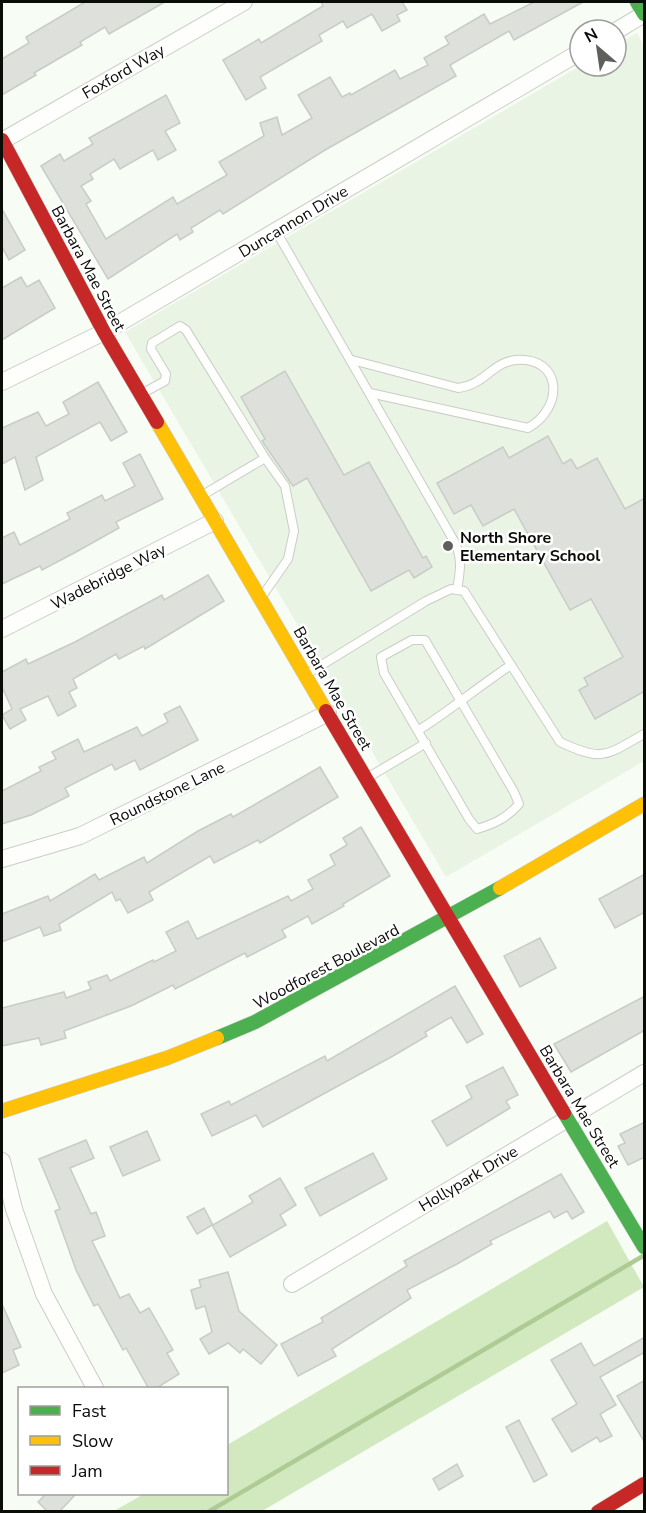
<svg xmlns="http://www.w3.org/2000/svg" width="646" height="1513" viewBox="0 0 646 1513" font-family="'Nunito Sans',sans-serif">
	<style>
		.built { fill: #eaf4e4 }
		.green { fill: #d2e9c0 }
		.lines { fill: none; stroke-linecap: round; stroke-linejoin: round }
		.stream { stroke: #adcb92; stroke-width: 4.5 }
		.building { fill: #dde0db; stroke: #c8ccc6; stroke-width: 1.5 }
		.lane-casing { stroke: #cacdc7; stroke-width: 10 }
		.street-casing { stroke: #cacdc7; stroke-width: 18 }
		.fast-casing { stroke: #cacdc7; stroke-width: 15 }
		.slow-casing { stroke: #cacdc7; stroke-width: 15 }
		.jam-casing { stroke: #cacdc7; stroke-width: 15 }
		.lane { stroke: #fefffd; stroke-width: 8 }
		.street { stroke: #fefffd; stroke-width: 16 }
		.fast { stroke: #4caf50; stroke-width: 14 }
		.slow { stroke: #ffc107; stroke-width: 14 }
		.jam { stroke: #c62828; stroke-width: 14 }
		.poi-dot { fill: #5d605b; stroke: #fff; stroke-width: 2 }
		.labels { text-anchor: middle; stroke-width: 5; stroke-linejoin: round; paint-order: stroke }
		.street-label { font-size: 16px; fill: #0a0c08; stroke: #fff }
		.poi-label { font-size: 16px; font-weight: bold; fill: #0a0c08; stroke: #fff; text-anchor: start }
	</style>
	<rect width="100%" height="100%" fill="#f7fcf4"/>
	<path class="built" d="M637,33L644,46V761L446,877L125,332L580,66H616V45Z"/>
	<path class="green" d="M607,1221L644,1287L262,1511H114L144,1494H226L227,1445Z"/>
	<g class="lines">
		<path class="stream" d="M208,1512L643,1256"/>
	</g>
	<g class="building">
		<path d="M85,2H165L109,34L105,27L80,42L82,45L34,73L36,75L2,95V59L29,43L26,37Z"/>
		<path d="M321,2H402L407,10L397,15L400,21L382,31L372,14L347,28L343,21L319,35L322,41L260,77L266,88L246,100L223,60L259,39L261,43L323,6Z"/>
		<path d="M534,2H583L514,40L509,31L450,65L456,76L325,150L223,214L220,210L191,228L193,232L180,240L177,234L108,279L41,166L60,154L64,161L93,144L89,138L166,95L180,123L165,131L176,150L158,160L153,150L120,169L114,159L90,174L93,179L81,186L91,201L86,204L106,239L173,197L177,204L227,175L219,162L264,136L260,123L277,117L282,135L312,118L298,95L330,77L342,97L350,93L351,95L395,70L400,79L428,65L424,58L449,44L445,37L484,14L490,24Z"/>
		<path d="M2,209L25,250L9,260L2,247Z"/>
		<path d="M21,277L27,287L39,280L55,308L2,340V288Z"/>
		<path d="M285,371L344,475L369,462L423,558L426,556L432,567L414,578L409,570L371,591L307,478L293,486L262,441L265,439L241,397Z"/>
		<path d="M98,382L127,432L111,441L100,422L36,457L43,480L25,490L15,457L2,464V428L38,412L46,426L69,414L63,402Z"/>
		<path d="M548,436L563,464L571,459L577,469L597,458L625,509L645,498V691L595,719L579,690L588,685L584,678L623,657L591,599L570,610L514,509L483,526L471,505L454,514L437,483L503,447L509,458Z"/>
		<path d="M140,454L163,499L116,522L119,528L76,552L42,570L40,566L2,584V538L14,532L20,545L70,519L67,513L102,495L105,501L135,486L123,463Z"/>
		<path d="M208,575L224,601L145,649L144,646L119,659L116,654L73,679L77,688L69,692L76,706L58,716L48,696L20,709L26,720L10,729L2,715L12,709L2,687V672L26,659L28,664L75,642L162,595L164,600Z"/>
		<path d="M180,706L198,740L140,770L135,760L115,770L112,764L65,788L69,796L31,815L2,824V791L41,771L39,767L56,759L52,752L78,739L84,752L137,727L142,736L168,722L164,714Z"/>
		<path d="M320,767L338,797L260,843L258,840L214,863L210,856L149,892L153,900L128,913L120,899L116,901L112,892L59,924L61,930L44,936L40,927L2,942V914L48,896L50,901L95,874L99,880L144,857L147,863L198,831L231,814L233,817Z"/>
		<path d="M361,827L390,876L343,904L344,906L312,924L308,916L282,930L286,937L247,957L245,953L175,989L173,985L131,1006L64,1031L66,1038L41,1045L39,1038L2,1046V1008L64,992L66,998L91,989L88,982L107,975L110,981L153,960L154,962L176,951L166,932L188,921L197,939L288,896L291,901L313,889L308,880L335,865L330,855L347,845L343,838Z"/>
		<path d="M645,874V912L615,928L599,899Z"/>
		<path d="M540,938L556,968L520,987L504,956Z"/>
		<path d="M455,986L483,1034L467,1043L451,1017L425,1032L427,1036L393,1056L263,1127L256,1115L212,1136L201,1114L229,1101L231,1105L325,1056L327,1061Z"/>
		<path d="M645,996V1030L571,1072L554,1044Z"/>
		<path d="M503,1067L518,1095L506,1101L510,1108L447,1146L432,1121L472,1098L466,1086Z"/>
		<path d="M645,1122V1157L628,1165L618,1146L625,1143L620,1134Z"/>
		<path d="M147,1131L160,1160L123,1176L110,1147Z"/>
		<path d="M86,1140L94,1158L70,1168L91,1214L96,1212L105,1236L92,1241L120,1298L129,1294L140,1313L149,1308L173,1350L167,1353L179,1374L155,1389H149L126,1348L123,1350L98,1304L94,1306L76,1270L55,1211L60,1209L39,1159Z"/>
		<path d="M373,1153L387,1179L320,1216L305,1188Z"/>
		<path d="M561,1174L584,1212L572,1219L567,1211L554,1218L550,1211L490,1241L492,1244L457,1264L407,1290L411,1298L332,1349L336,1356L298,1376L281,1344L323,1322L321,1318L407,1266L404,1261Z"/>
		<path d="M280,1178L296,1205L280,1215L286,1225L230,1257L212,1225L197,1234L187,1217L204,1208L213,1225L253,1202L249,1196Z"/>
		<path d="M228,1272L239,1311L277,1345L261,1364L243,1349L240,1353L228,1343L209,1354L200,1339L212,1332L205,1306L196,1309L191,1290L201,1287L199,1280Z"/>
		<path d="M2,1304L21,1347L13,1350L19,1365L2,1373Z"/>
		<path d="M645,1337V1352L600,1377L616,1405L600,1414L612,1436L600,1442L597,1437L572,1452L552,1419L577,1404L551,1360L581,1343L594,1366Z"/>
		<path d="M645,1380V1443L617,1396Z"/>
		<path d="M519,1420L547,1475L534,1482L506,1427Z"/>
		<path d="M457,1464L463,1476L439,1490L433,1479Z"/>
		<path d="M46,1494H76L59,1512H48L38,1502Z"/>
	</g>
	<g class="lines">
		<defs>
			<g id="lane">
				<path d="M276,231L454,541C463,558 460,572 457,590"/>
				<path d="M352,360L458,388C485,385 492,362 516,360C563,357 564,408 528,428L370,393"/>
				<path d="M143,393L165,381L166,374L151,349L152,343L180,326L186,330L265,458"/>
				<path d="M201,496L265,458L285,486L294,531L288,559L263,595"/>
				<path d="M412,640H425L514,792L519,804C507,818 494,824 477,829L469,819L384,673L381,657Z"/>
				<path d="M307,674L426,601L451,589L464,591L560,742C603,762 605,756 644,734"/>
				<path d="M419,730C451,710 479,686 511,665"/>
				<path d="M367,778L426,743"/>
			</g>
			<g id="street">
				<path d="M616,31L644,14"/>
				<path d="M2,141L244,2"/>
				<path d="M2,382L104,332L580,52"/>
				<path d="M2,629L215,521"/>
				<path d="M2,859L80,836L328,713"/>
				<path d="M2,1161L14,1209L44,1294L95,1388"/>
				<path d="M292,1284L644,1073"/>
			</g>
			<g id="fast">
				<path d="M637,2L644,14"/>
				<path d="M217,1038L255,1022L500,888"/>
				<path d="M564,1113L644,1247"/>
			</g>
			<g id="slow">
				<path d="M157,422L326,711"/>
				<path d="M500,888L644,804"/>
				<path d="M2,1111L167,1058L217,1038"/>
			</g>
			<g id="jam">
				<path d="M2,140L104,332L157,422"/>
				<path d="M326,711L564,1113"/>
				<path d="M598,1512L644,1484"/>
			</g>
		</defs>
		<use href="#lane" class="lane-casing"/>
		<use href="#street" class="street-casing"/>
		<use href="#fast" class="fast-casing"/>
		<use href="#slow" class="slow-casing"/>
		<use href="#jam" class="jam-casing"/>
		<use href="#lane" class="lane"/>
		<use href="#street" class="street"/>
		<use href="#fast" class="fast"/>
		<use href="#slow" class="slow"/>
		<use href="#jam" class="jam"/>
	</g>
	<circle class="poi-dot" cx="448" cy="546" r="6"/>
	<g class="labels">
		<g class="street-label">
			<text transform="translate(123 71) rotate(-30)" y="6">Foxford Way</text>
			<text transform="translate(293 221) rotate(-31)" y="6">Duncannon Drive</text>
			<text transform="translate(89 268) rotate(62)" y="6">Barbara Mae Street</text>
			<text transform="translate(108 576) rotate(-27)" y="6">Wadebridge Way</text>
			<text transform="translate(333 688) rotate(60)" y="6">Barbara Mae Street</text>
			<text transform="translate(167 793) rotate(-26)" y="6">Roundstone Lane</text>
			<text transform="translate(326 966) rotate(-28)" y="6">Woodforest Boulevard</text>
			<text transform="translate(580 1106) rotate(59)" y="6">Barbara Mae Street</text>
			<text transform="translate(468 1178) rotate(-31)" y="6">Hollypark Drive</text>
		</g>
		<g class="poi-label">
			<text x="460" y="543">North Shore<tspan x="460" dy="18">Elementary School</tspan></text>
		</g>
	</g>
	<rect width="646" height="1513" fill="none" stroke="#0a0c08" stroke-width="6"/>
	<rect x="18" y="1387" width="210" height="108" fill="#ffffff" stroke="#9d9e9c" stroke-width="1.5"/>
	<rect x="30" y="1406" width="30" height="9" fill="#4caf50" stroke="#9d9e9c" stroke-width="1.5"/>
	<text x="72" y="1417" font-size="18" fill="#0a0c08">Fast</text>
	<rect x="30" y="1436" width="30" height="9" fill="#ffc107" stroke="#9d9e9c" stroke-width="1.5"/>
	<text x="72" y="1447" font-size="18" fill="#0a0c08">Slow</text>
	<rect x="30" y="1466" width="30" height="9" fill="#c62828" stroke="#9d9e9c" stroke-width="1.5"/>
	<text x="72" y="1477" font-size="18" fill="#0a0c08">Jam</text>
	<g transform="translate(598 48) rotate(331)"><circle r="28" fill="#ffffff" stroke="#9d9e9c" stroke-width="1.5"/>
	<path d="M0-4.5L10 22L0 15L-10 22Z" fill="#5d605b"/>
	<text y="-9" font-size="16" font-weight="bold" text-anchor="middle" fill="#0a0c08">N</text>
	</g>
</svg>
